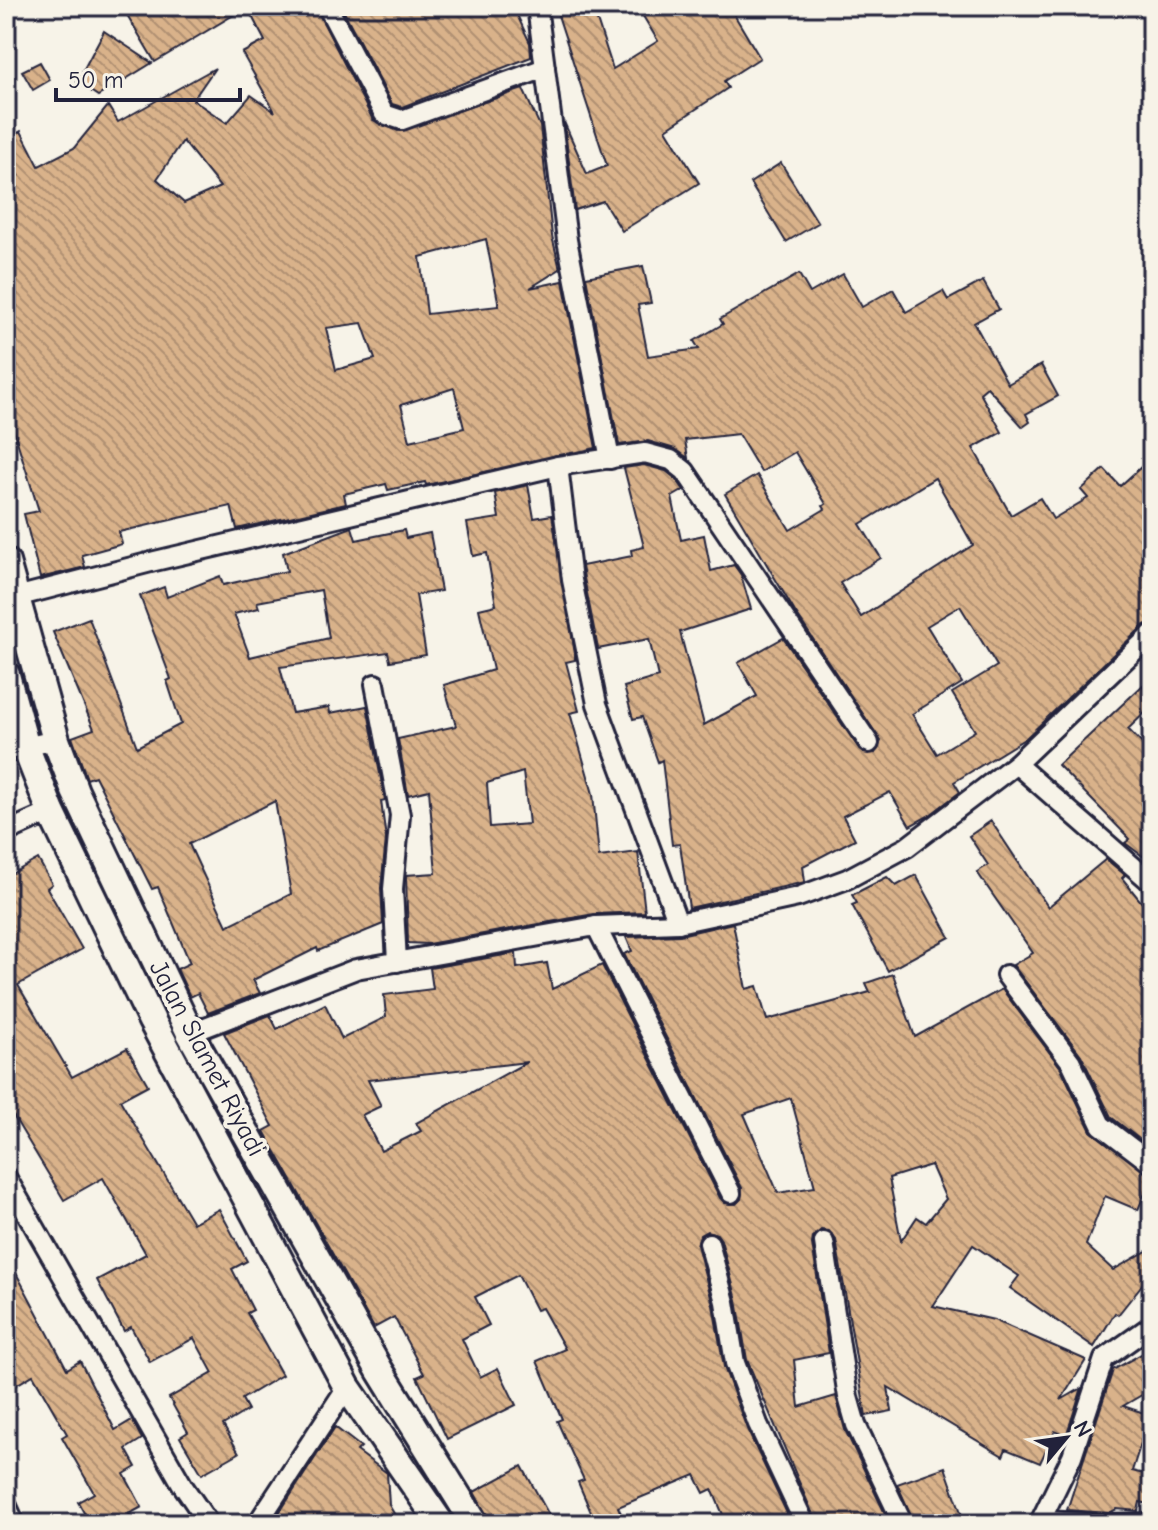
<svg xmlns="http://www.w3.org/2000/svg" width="1158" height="1530" viewBox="0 0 1158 1530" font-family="'Comic Neue',sans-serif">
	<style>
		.building { fill: url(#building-back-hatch); stroke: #22223b; stroke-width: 2; fill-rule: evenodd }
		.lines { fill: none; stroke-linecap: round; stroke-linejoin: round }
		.street-casing { stroke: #22223b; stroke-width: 24 }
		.secondary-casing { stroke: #22223b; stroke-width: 32 }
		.street { stroke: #f7f3e8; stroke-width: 18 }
		.secondary { stroke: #f7f3e8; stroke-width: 26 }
		.labels { text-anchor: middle; stroke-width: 8; stroke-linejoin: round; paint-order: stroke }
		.street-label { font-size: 26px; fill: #22223b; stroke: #f7f3e8 }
	</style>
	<defs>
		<pattern id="building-back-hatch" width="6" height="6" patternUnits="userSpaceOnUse" patternTransform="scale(2)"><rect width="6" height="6" fill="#d9b28a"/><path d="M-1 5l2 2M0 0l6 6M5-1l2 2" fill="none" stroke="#b09072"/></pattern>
	</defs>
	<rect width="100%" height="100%" fill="#f7f3e8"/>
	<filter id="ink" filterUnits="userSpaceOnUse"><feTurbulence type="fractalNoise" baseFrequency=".0125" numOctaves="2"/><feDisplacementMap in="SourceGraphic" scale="16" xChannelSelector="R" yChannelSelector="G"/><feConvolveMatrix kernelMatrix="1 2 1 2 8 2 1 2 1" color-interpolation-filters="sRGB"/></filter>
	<g filter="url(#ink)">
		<g class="building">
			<path d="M138,6H315L373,120L398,131L523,89L540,126L552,236L560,269L530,288L563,281L596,448L426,485L425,482L388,490L386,484L344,494L346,504L237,529L231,506L119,532L122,544L82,555L85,567L40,578L24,514L39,511L6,406V182L19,175L6,151V139L21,131L39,166L74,148L108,106L118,122L215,68L193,100L227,123L251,95L275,112L242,53L265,41L247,7L155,62L126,13ZM183,141L220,187L184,203L157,179ZM486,239L499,306L427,314L420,257ZM362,323L375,359L336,370L326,328ZM454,388L464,428L410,441L401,405Z"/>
			<path d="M341,6H513L530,43L531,57L402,107L392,104Z"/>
			<path d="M555,6H620L597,20L613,69L658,41L637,6H729L760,58L724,81L728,88L666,129L699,183L622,231L603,201L575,210L564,122L587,174L607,166Z"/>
			<path d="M104,31L152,63L98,96L77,82Z"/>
			<path d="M40,62L50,80L33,90L22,71Z"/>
			<path d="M781,163L818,223L786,242L750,183Z"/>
			<path d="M643,266L651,303L638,305L648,356L699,349L694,341L723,324L720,319L799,274L810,293L843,274L862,307L893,289L906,312L943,291L948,300L983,281L999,309L974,323L1008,384L1041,365L1058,396L1026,414L1030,422L1023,427L987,387L980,393L1002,432L973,448L1011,515L1040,498L1053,519L1088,498L1081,490L1104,469L1120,486L1152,457V622L1144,625L1026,738L954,782L960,792L930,815L910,826L890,792L843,816L855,839L803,866L805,882L689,908L680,844L672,845L662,760L658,762L642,717L633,719L624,687L658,677L649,639L598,649L584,578L582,566L632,556L631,550L644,547L624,468L644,465L666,471L676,479L684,490L672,497L681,540L704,535L711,571L734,565L741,575L751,609L680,632L704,725L757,696L738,663L783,638L860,750L875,753L881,741L795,612L725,494L757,475L790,530L825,509L823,506L826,504L795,452L761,472L738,434L685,440L688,458L675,449L648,441L619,445L586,277ZM935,478L973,545L861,617L840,583L881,558L860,524ZM960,606L997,666L952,693L975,731L937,754L912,714L962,683L927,626Z"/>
			<path d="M528,485L534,518L552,515L575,654V660L566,662L579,711L570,713L593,794L599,857L638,852L645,912L594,914L428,944L408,943L406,875L436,873L429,790L408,795L398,739L456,726L444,685L493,670L479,609L496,605L487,553L473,556L467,523L499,518L495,493ZM523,772L529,824L490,827L487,783Z"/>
			<path d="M352,527L356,540L404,530L406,538L430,533L441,591L416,595L426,655L390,661L388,652L280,667L292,713L329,707L330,713L367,706L385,800L381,801L386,839L381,888L383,924L318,951L317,948L253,980L260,993L208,1013L198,993L190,997L177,969L190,963L158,887L152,889L95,776L87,779L72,737L94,729L53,632L89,618L137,747L181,724L167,681L171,679L140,596L164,587L167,597L220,576L223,585L287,571L283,553ZM321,590L329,638L250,657L234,614L259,608L257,602ZM275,801L291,894L227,926L189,844Z"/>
			<path d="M1143,685L1152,695V706L1128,729L1152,754V863L1125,843L1130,839L1058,765Z"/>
			<path d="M991,821L1048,907L1106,859L1125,875L1122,878L1143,904L1152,922V1149L1111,1117L1081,1055L1013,965L1033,953L977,872L988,865L969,836Z"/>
			<path d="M38,859L52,884L47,888L82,949L18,985L72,1077L127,1048L148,1085L120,1100L193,1223L219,1209L247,1261L232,1269L253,1310L247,1313L282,1375L242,1399L248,1410L223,1425L239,1453L202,1474L180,1437L188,1432L169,1398L213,1373L194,1338L150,1362L131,1327L124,1331L97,1280L146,1254L103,1178L64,1200L6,1104V877Z"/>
			<path d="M916,875L950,937L888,971L852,905L857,903L852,895L887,877L896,886Z"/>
			<path d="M733,923L746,989L757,986L767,1020L870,992L866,983L893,974L915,1037L1002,989L1061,1068L1091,1131L1152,1176L1138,1210L1105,1196L1086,1245L1113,1270L1152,1248V1272L1118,1315L1115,1313L1094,1347L1010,1288L1019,1276L973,1245L933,1306L994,1320L1086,1360L1061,1400L1082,1388L1066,1436L1055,1431L1040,1463L1006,1449L1003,1456L888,1387L892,1411L866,1416L836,1240L829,1231L821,1230L813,1237L812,1244L829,1353L794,1360L799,1407L836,1396L845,1430L890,1524H817L747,1360L737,1300L721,1240L717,1234L707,1231L700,1235L697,1245L713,1305L724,1367L747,1429L792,1524H727L712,1489L704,1493L695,1475L618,1507L626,1524H596L578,1482L584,1480L557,1421L562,1419L537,1361L565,1349L542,1308L536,1310L518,1275L475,1297L489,1325L462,1339L480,1377L498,1368L516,1405L447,1439L417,1377L424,1374L394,1317L374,1328L264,1131L273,1126L224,1033L270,1015L277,1029L325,1004L342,1039L386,1017L384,995L433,989L430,968L516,953L517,968L547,963L552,989L602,965L720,1198L725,1203L736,1204L741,1199L742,1188L624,954L632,951L626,937L680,935ZM527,1062L416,1123L421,1131L381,1151L362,1115L381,1106L368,1080ZM791,1098L815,1187L778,1193L744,1114ZM931,1165L946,1199L926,1223L917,1217L901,1241L889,1178Z"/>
			<path d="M6,1254L67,1369L80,1361L115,1430L132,1420L142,1439L126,1449L136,1467L124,1474L142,1507L129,1514L135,1524H90L78,1502L94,1493L62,1437L67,1434L33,1375L6,1391Z"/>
			<path d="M1152,1348V1389L1123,1406L1150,1415L1132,1471L1152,1476V1505L1140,1502L1138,1511L1117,1509L1109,1513L1067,1510L1113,1370Z"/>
			<path d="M335,1427L361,1447L357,1451L387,1473L389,1505L400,1524H272Z"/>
			<path d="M522,1466L528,1477L554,1524H491L474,1492Z"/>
			<path d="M945,1467L965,1524H915L897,1484Z"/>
		</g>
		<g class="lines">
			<defs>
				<g id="street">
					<path d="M327,6L384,114L402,120L545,68"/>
					<path d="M537,6L567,240L610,459"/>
					<path d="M558,466L572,580L597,704L678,923"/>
					<path d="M16,597L155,561L558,466L645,453L671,460L685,471L869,743"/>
					<path d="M375,684L400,815L393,889L397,962"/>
					<path d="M6,751L56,740"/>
					<path d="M1016,764L1152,883"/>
					<path d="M6,832L51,812"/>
					<path d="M596,926L731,1193"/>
					<path d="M1006,975L1071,1062L1101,1125L1152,1164"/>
					<path d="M190,1033L356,969L596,926L678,923L798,897L847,879L907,847L1016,764L1152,634"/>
					<path d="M6,1177L183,1486L209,1524"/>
					<path d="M824,1242L848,1397L856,1425L903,1524"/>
					<path d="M709,1243L725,1302L735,1363L758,1424L805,1524"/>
					<path d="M6,1504L15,1524"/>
					<path d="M1043,1521L1105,1524"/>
					<path d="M257,1524L347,1387"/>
					<path d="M1039,1524L1072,1456L1104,1359L1152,1325"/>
					<path d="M1114,1524L1152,1523"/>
				</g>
				<g id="secondary">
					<path d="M6,562L56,740L75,791L190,1033L380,1371L475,1524"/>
					<path d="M6,675L26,748L51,812L152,1021L347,1387L441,1524"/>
				</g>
			</defs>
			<use href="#street" class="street-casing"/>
			<use href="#secondary" class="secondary-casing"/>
			<use href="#street" class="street"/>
			<use href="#secondary" class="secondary"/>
		</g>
	</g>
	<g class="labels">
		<g class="street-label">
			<text transform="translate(208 1058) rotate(62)" y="9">Jalan Slamet Riyadi</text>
		</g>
	</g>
	<rect width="1158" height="1530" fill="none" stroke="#f7f3e8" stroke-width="32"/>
	<rect x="16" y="16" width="1126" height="1498" fill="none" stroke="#22223b" stroke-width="3" filter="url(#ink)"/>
	<g transform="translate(1066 1438) rotate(61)" stroke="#f7f3e8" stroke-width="6" paint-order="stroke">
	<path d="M0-6L14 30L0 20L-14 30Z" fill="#22223b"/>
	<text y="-12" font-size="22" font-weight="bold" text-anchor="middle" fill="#22223b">N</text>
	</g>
	<path d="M56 88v12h184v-12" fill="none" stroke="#22223b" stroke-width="4"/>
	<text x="68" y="88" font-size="24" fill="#22223b" stroke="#f7f3e8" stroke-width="6" paint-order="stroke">50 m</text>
</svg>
